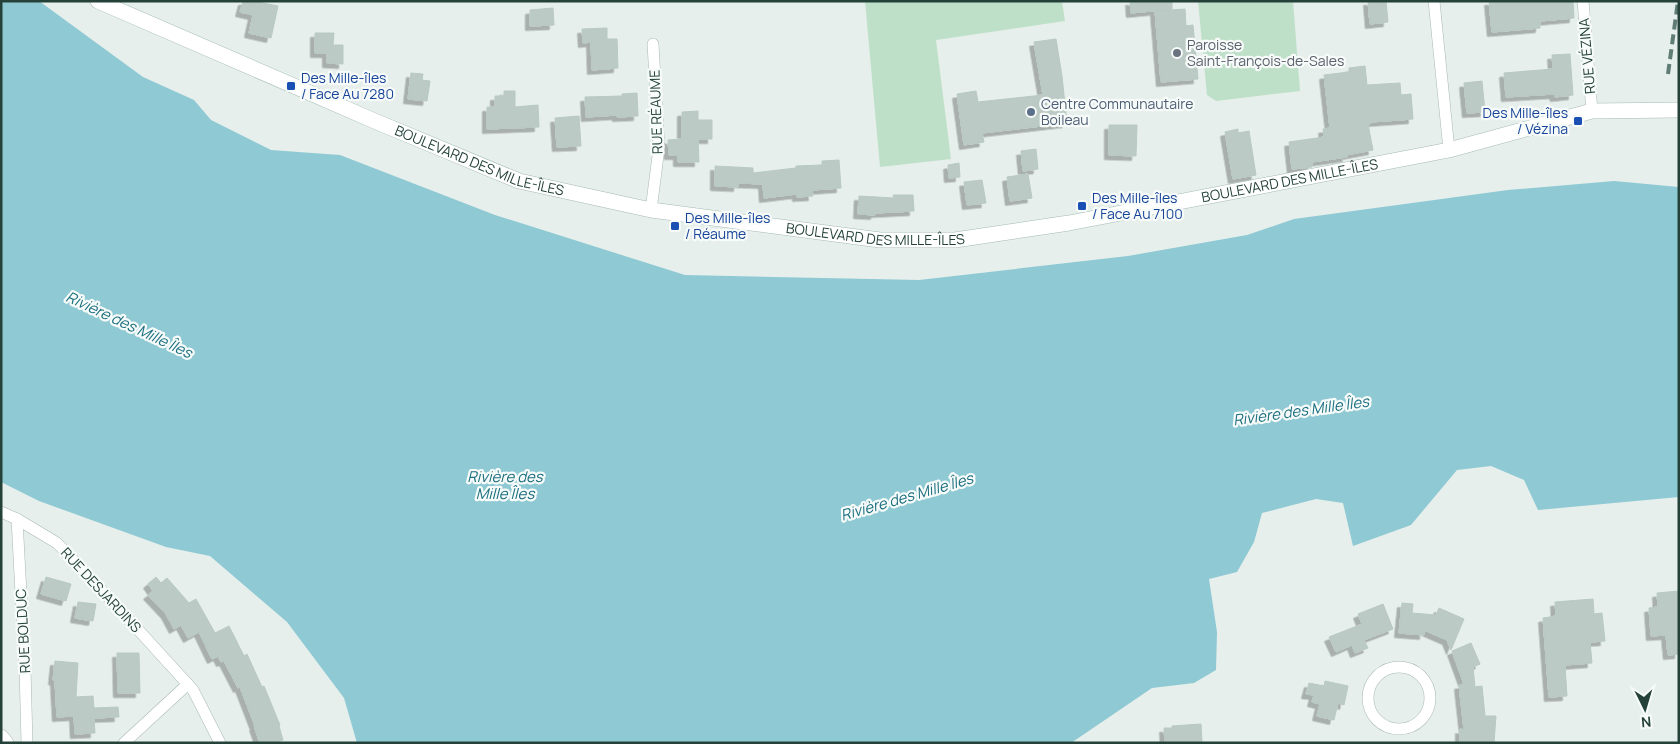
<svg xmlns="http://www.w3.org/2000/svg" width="1680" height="744" viewBox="0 0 1680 744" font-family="Manrope,sans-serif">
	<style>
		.green { fill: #bfe0c8 }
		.water { fill: #8ec9d4 }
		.building { fill: #bbcac4; stroke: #b8c9c2; filter: url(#shadow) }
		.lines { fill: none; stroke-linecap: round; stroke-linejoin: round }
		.street-casing { stroke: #a8b8b2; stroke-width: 12 }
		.secondary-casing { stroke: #a4bbb3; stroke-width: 16 }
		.street { stroke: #fff; stroke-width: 11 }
		.secondary { stroke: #fff; stroke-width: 15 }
		.rail { stroke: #5f7d75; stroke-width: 4; stroke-dasharray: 10 5; stroke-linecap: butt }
		.worship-dot { fill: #6b7280; stroke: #f7fbf9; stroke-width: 2 }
		.transit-dot { fill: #1a4fb4; stroke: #f7fbf9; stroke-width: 2 }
		.service-dot { fill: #5c6f8a; stroke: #f7fbf9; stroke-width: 2 }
		.labels { text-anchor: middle; stroke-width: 4.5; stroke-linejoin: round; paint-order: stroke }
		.worship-label { font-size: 14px; fill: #5b616d; stroke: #f7fbf9; text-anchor: start }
		.street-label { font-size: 14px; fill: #24423a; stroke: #f7fbf9 }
		.transit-label { font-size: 14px; fill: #164399; stroke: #f7fbf9; text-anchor: start }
		.service-label { font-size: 14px; fill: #4e5e75; stroke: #f7fbf9; text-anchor: start }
		.water-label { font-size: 15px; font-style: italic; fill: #1c6f80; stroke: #f7fbf9 }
	</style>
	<defs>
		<filter id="shadow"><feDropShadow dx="-4.5" dy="4.5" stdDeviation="0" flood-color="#0004"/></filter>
	</defs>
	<rect width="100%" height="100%" fill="#e6efeb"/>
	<g class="green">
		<path d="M865,1H1062L1065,21L936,40L951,159L880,167Z"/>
		<path d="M1198,1H1293L1300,91L1216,101L1207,95Z"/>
	</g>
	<path class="water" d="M1,1H39L143,77L194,100L211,120L271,150L340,155L495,215L685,275L919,280L1128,256L1247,235L1294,219L1508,190L1614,181L1679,187V497L1538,510L1524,480L1491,466L1457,470L1411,525L1353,546L1343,503L1316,499L1262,513L1254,542L1237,572L1209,579L1217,632L1216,670L1194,683L1152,688L1071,743H357L344,698L287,622L210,556L166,547L39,501L1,482Z"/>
	<g class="building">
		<path d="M243,1H253L278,6L271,38L249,33L253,15L240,12Z"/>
		<path d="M1130,1H1172V9L1131,13Z"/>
		<path d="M1368,1H1386L1388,22L1370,24Z"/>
		<path d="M1489,1H1573L1574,18L1540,21V28L1492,32Z"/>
		<path d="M553,8L554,25L530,26V10Z"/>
		<path d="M1185,9L1186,26L1193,25L1198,79L1161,82L1155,11Z"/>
		<path d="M607,28V39H617L618,68L592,70L591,42L583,43L582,29Z"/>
		<path d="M315,33H334L333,45H343V64L327,63V53H315Z"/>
		<path d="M1056,39L1062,76L1067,123L982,133L984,142L964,145L957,94L976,91L978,102L1043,95L1034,42Z"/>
		<path d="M1570,54L1573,95L1555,97L1554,94L1506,97L1504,73L1553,69L1552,55Z"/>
		<path d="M1365,66L1367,85L1400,83L1401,95L1411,94L1413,119L1371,122L1372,123L1368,124L1373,150L1346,155L1347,157L1312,162V167L1292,169L1289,142L1324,137L1323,129L1330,128L1324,75L1349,72V68Z"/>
		<path d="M411,73L423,74L422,80L430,81L427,101L408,99Z"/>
		<path d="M1482,81L1485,112L1467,113L1464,83Z"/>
		<path d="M504,91H515V107L538,105L539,127L487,129V107H495V96H504Z"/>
		<path d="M637,93L638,116L617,117V115L586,117L585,97L622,96V94Z"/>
		<path d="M698,111V120H712V139H698L699,162H678V155H669L668,140L682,139V112Z"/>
		<path d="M579,116L581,146L557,147L555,118Z"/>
		<path d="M1109,125H1137L1136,156L1109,155Z"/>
		<path d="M1238,129V133L1249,131L1256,175L1233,179L1225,132Z"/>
		<path d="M1036,149L1038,169L1023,171L1021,151Z"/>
		<path d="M839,160L841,188L812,190L813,196L797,197V194L764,198L763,184L738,183V187L715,186V166L753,168V173L796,168V166L822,165V161Z"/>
		<path d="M959,163L960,177L949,178L948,165Z"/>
		<path d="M1028,174L1032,198L1010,201L1007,177Z"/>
		<path d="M982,180L986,203L967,205L964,182Z"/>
		<path d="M893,195H913L914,211L875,213V215L858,214L859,196L894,198Z"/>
		<path d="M46,577L71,584L66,601L41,594Z"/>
		<path d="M156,577L161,583L167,578L189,603L196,599L215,633L229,626L244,656L247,654L262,687L264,686L280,725L279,726L283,740L274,743H260L254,726H255L240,687L238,688L224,661L221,662L218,656L212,659L199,632L188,638L181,625L174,629L166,614L148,595L153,591L148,584Z"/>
		<path d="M1679,591V654L1668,655L1666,635L1651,636L1649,608L1658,607L1657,593Z"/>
		<path d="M1593,599L1594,614L1602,613L1605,641L1590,642L1592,663L1565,665L1567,696L1549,697L1543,618L1556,616L1555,602Z"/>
		<path d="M78,602L96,604L93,621L75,618Z"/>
		<path d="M1402,603L1413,604L1412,613L1436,615L1439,608L1464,619L1451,650L1447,640L1424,630V635L1399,633Z"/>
		<path d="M1383,604L1393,629L1364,640L1368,648L1355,653L1352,645L1336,652L1329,637L1362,624L1358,614Z"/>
		<path d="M1471,643L1480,664L1473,667L1475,687L1482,686L1485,716H1496L1494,743H1460V729L1464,730L1459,685L1464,684L1452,651Z"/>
		<path d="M117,653H139L140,693H118Z"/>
		<path d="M55,661L78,663L76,697L93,696L94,708L118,707L119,717L94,718L95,733L75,734L74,716L57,717L55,681L53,680Z"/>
		<path d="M1325,681L1348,686L1344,705L1338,703L1334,720L1317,716L1320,704L1312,702L1314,695L1306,694L1309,683L1324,686Z"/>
		<path d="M1201,724L1202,743H1165L1164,728H1172V726Z"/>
	</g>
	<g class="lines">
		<defs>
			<g id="street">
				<path d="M1434,1L1449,150"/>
				<path d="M1583,1L1592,111"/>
				<path d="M651,210L659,148L653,44"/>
				<path d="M1,512L17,519L57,543L123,613L193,690L220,743"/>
				<path d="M17,519L25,668L27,743"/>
				<circle cx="1399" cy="698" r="31"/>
				<path d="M124,743L188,684"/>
			</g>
			<g id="secondary">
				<path id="s1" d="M98,1L377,122L519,181L651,210L880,240H955L1069,223L1449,150L1592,111L1679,110"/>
				<path d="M1,737L6,743"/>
			</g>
		</defs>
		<use href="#street" class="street-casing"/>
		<use href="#secondary" class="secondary-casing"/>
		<use href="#street" class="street"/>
		<use href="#secondary" class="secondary"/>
		<path class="rail" d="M1668,74L1678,1"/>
	</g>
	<circle class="worship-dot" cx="1177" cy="53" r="5"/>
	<g class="transit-dot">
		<rect x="286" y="81" width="10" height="10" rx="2.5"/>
		<rect x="1573" y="116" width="10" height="10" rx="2.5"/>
		<rect x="1077" y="201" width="10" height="10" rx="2.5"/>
		<rect x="670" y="221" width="10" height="10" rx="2.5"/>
	</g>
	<circle class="service-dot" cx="1031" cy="112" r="5"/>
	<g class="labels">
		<g class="worship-label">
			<text x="1187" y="50">Paroisse<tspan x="1187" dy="16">Saint-François-de-Sales</tspan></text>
		</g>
		<g class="street-label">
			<text transform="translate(1587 56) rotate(-95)" y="5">RUE VÉZINA</text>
			<text transform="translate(656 112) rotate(-92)" y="5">RUE RÉAUME</text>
			<text dy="5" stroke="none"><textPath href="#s1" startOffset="414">BOULEVARD DES MILLE-ÎLES</textPath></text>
			<text dy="5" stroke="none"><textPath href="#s1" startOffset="1239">BOULEVARD DES MILLE-ÎLES</textPath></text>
			<text dy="5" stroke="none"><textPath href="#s1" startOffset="819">BOULEVARD DES MILLE-ÎLES</textPath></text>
			<text transform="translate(101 590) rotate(47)" y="5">RUE DESJARDINS</text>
			<text transform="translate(23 631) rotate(-93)" y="5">RUE BOLDUC</text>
		</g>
		<g class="transit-label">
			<text x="301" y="83">Des Mille-îles<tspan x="301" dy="16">/ Face Au 7280</tspan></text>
			<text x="1568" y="118" text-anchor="end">Des Mille-îles<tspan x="1568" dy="16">/ Vézina</tspan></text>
			<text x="1092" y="203">Des Mille-îles<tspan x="1092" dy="16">/ Face Au 7100</tspan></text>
			<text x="685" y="223">Des Mille-îles<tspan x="685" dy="16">/ Réaume</tspan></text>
		</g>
		<g class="service-label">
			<text x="1041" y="109">Centre Communautaire<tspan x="1041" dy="16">Boileau</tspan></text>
		</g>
		<g class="water-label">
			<text transform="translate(129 325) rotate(25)" y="5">Rivière des Mille Îles</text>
			<text transform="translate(1301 411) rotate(-8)" y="5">Rivière des Mille Îles</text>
			<text x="505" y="482">Rivière des<tspan x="505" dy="17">Mille Îles</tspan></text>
			<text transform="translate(907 497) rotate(-16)" y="5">Rivière des Mille Îles</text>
		</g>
	</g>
	<rect width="1680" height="744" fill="none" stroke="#24423a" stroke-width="5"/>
	<g transform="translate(1645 709) rotate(175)" stroke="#f7fbf9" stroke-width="4" paint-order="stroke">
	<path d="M0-4L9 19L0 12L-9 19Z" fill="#24423a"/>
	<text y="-8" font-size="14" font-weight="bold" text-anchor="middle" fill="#24423a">N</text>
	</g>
</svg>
